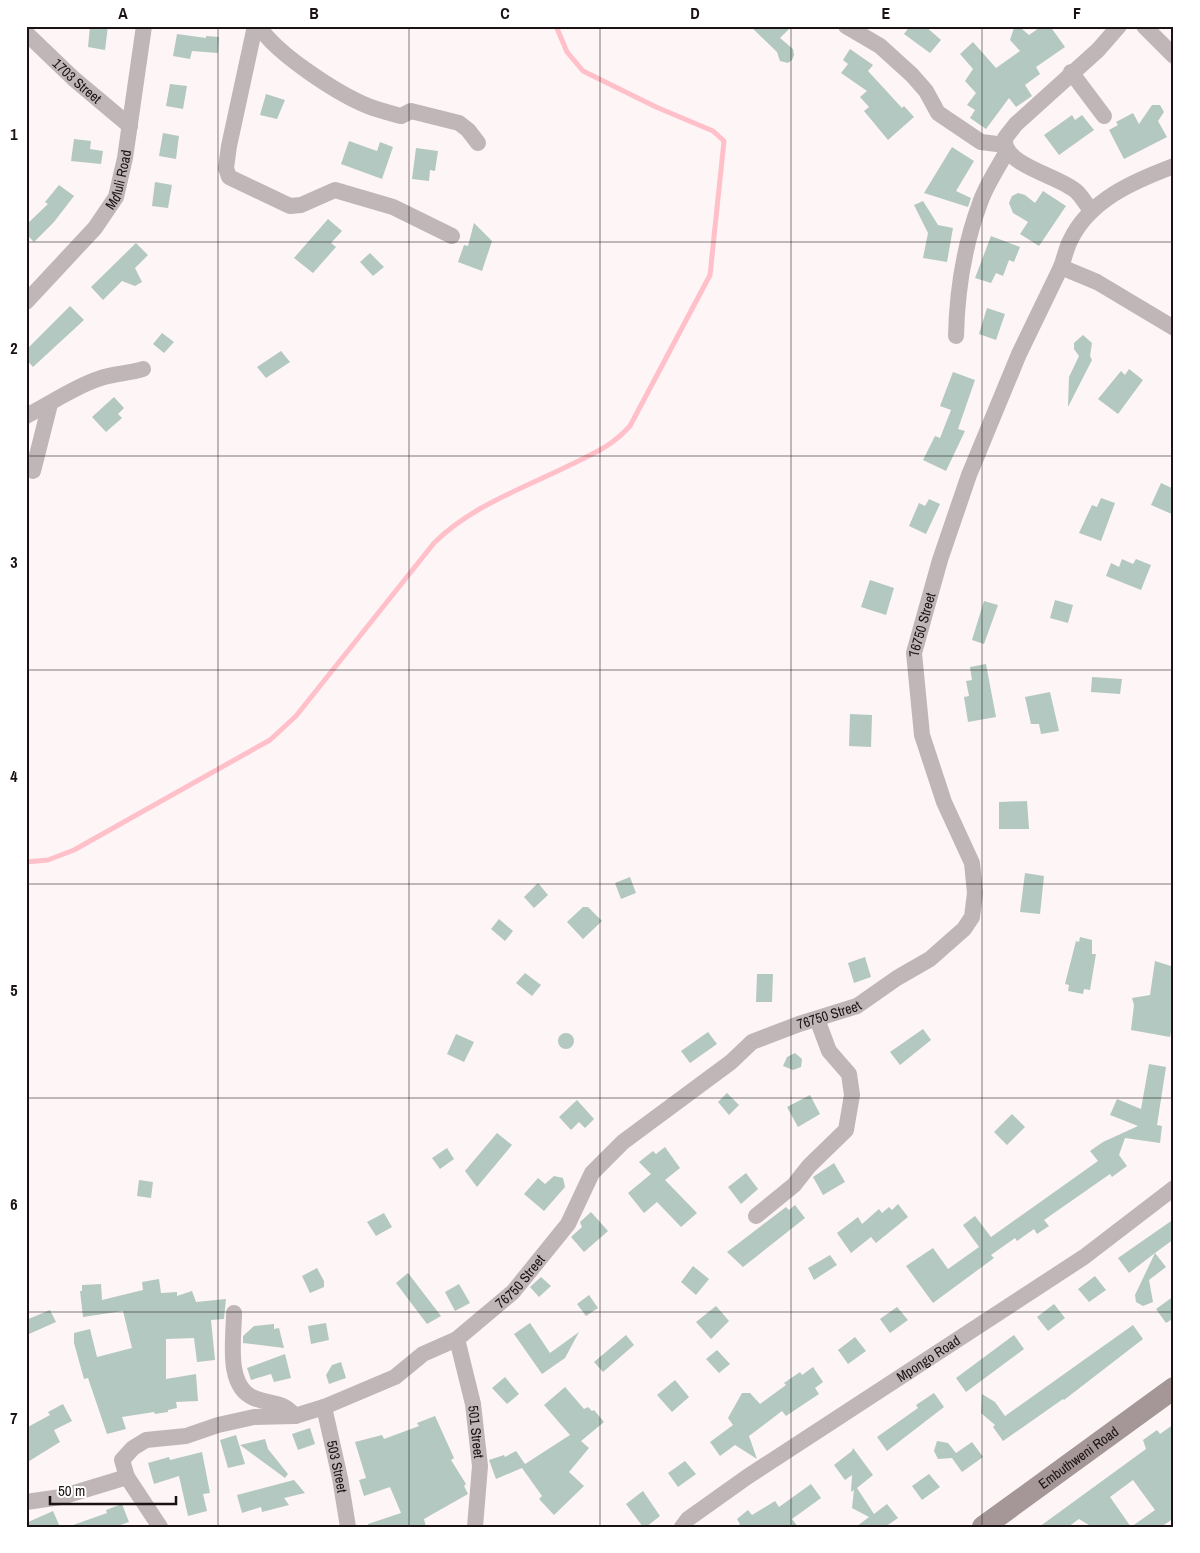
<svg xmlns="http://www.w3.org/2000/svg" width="1200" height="1553" viewBox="0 0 1200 1553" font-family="'Archivo Narrow',sans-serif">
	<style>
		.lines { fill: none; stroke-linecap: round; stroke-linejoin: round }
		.stream { stroke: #ffc0ca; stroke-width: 5 }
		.building { fill: #b3c8c0; fill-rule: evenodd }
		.street { stroke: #c0b6b8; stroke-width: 16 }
		.secondary { stroke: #a59698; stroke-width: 22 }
		.grid { fill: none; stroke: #1a1213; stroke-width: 1; stroke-opacity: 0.55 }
		.labels { text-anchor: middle; stroke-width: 4; stroke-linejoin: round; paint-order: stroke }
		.street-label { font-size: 14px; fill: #1a1213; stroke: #fff }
		.neatline { fill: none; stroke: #1a1213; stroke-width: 2 }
		.grid-label { font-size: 16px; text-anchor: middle; font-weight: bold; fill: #1a1213 }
	</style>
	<rect width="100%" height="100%" fill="#fef5f6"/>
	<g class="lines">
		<path class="stream" d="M26,862L48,860L74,850L270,740L296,716L434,543C470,507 521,489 566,467C592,454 610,448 630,426L710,275L724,141L713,131L656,107L583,71L567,52L556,26"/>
	</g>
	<g class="building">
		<path d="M90,26H108L105,50L88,47Z"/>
		<path d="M750,26H792L780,38L793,49L794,55L792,60L788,63L780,61L777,52Z"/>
		<path d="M910,26H925L941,40L930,53L904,34Z"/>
		<path d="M1042,26H1050L1065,47L1036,67L1040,74L1025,85L1032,96L1016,107L1009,98L986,129L970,118L975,110L967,105L976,93L965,81L973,69L960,54L973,42L996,68L1020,51L1010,40L1014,28L1022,29L1029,35Z"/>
		<path d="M177,34L206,38V36L219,37L218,53L192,51L190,59L173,56Z"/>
		<path d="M850,49L873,65L868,71L902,108L904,106L914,117L888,140L864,111L869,107L860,97L867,91L841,73L848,64L843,60Z"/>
		<path d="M170,84L187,86L183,109L166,106Z"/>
		<path d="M266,94L285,100L277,119L260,115Z"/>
		<path d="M1152,105H1160L1164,112L1158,121L1167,137L1124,159L1109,130L1118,125L1116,122L1133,113L1139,124Z"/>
		<path d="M1072,115L1075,120L1082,115L1094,130L1059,155L1044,135Z"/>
		<path d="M163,133L179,136L176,159L159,156Z"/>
		<path d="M74,139L91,141L90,149L103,151L101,164L71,161Z"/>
		<path d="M349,141L377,151L380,142L393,147L382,179L341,164Z"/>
		<path d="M952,147L974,161L956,191L971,198L968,207L924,193Z"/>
		<path d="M416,148L438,151L435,171L430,170L429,181L412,179Z"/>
		<path d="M155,182L172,185L168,208L152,206Z"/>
		<path d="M59,185L74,196L54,222L34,242L26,234V225L48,204L45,202Z"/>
		<path d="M1043,191L1066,206L1039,246L1020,234L1028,222L1013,213L1009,203L1012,196L1018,193L1025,195L1035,203Z"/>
		<path d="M923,201L938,225L953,228L947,262L923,258L928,233L914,205Z"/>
		<path d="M328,219L342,231L331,243L336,247L313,273L294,258Z"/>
		<path d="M474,223L492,241L482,271L458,262L464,245L468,246Z"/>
		<path d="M991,236L1020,247L1014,262L1009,260L1003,276L996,273L991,283L975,278Z"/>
		<path d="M136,243L148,255L135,268L142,282L135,286L122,281L103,300L91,287Z"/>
		<path d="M370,253L384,267L373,276L360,262Z"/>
		<path d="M70,306L84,320L33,367L26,359V350Z"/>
		<path d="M987,308L1005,314L996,340L979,334Z"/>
		<path d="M162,333L174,342L164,353L153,344Z"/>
		<path d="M1083,335L1092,343L1090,356L1092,360L1068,407L1069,377L1079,356L1074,349V343Z"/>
		<path d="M281,351L290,362L266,378L257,367Z"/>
		<path d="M1129,369L1143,380L1118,414L1098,399L1121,371L1125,375Z"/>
		<path d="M953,372L975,380L958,429L965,431L946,471L923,460L935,436L940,438L951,410L940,406Z"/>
		<path d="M114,397L124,408L118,414L122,418L106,432L92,417Z"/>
		<path d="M1161,483L1174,489V515L1151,505Z"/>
		<path d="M1101,498L1115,503L1101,541L1079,533L1092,505L1097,507Z"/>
		<path d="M929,499L940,504L926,534L909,526L919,503L925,506Z"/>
		<path d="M1122,559L1133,564L1136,559L1151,565L1141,590L1106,576L1111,563L1119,567Z"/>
		<path d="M870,580L894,588L886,615L861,607Z"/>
		<path d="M1055,600L1073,605L1068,623L1050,618Z"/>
		<path d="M984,601L998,605L984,644L972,640Z"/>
		<path d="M986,664L996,717L968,722L964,697L969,696L966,681L972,680L970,667Z"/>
		<path d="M1092,677L1122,679L1120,694L1091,692Z"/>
		<path d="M1050,692L1059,731L1041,734L1039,724H1031L1025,697Z"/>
		<path d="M850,714L872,715L871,747L849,746Z"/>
		<path d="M1027,801L1029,829H999V802Z"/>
		<path d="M1025,873L1044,876L1040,914L1020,912Z"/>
		<path d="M630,877L636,893L621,899L615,883Z"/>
		<path d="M538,883L548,895L534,908L524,897Z"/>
		<path d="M583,907H588L602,921L583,939L567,922Z"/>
		<path d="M499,919L513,931L505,941L491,929Z"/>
		<path d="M1080,937L1092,940V954H1096L1090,990L1084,989L1083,994L1068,991L1069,985L1065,984L1076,941L1079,942Z"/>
		<path d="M865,957L871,977L854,983L848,963Z"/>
		<path d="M1155,961L1174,967V1016L1170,1037L1131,1030L1134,1005L1132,998L1150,995Z"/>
		<path d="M525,973L541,985L532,996L516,983Z"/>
		<path d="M757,974H773L772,1002H756Z"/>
		<path d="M923,1029L931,1040L900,1065L890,1052Z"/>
		<path d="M708,1032L717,1044L690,1063L681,1051Z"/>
		<circle cx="566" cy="1041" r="8"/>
		<path d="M456,1034L474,1042L464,1062L447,1054Z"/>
		<path d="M795,1053L802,1059L801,1067L793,1070L783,1066L787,1057Z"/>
		<path d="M1149,1064L1166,1067L1157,1125L1162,1126L1160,1143L1125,1138L1119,1155L1127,1166L1112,1177L1110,1174L1044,1220L1049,1226L1037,1234L1034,1229L1017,1241L1015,1238L991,1255L994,1258L933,1303L906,1266L933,1248L948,1269L979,1247L963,1225L975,1216L991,1237L1098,1161L1090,1151L1103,1142L1138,1126L1110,1115L1117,1099L1141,1109Z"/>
		<path d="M727,1093L739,1105L729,1115L718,1102Z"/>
		<path d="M810,1095L820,1114L798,1127L787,1107Z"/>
		<path d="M577,1100L594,1119L585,1128L579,1122L571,1130L559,1117Z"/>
		<path d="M1012,1114L1025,1127L1007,1145L994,1132Z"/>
		<path d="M497,1133L512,1145L477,1187L465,1171Z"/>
		<path d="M665,1147L680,1168L665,1180L697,1213L681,1227L657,1202L644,1213L628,1193L651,1174L639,1162L653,1151L656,1154Z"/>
		<path d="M447,1148L454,1159L440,1169L432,1158Z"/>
		<path d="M834,1163L845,1182L823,1195L813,1177Z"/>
		<path d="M746,1173L758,1189L741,1204L728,1187Z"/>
		<path d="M554,1176L563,1178L565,1187L544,1211L524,1194L538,1178L545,1184Z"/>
		<path d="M139,1180L153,1182L151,1198L137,1196Z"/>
		<path d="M898,1204L908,1217L876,1243L871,1237L851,1253L837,1233L858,1217L862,1224L879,1209L882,1213L889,1207L892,1210Z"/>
		<path d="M795,1205L805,1218L743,1267L727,1252L786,1207L789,1210Z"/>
		<path d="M591,1212L608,1231L584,1252L571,1237L582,1227L580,1222Z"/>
		<path d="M384,1213L392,1227L376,1236L367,1222Z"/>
		<path d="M1174,1219V1239L1155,1253L1166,1267L1149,1280L1153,1302L1143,1306L1136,1302L1135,1295L1155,1253L1129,1273L1118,1258Z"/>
		<path d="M830,1255L837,1265L814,1280L808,1268Z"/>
		<path d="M693,1266L709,1279L696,1295L681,1282Z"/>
		<path d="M317,1268L324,1281V1287L310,1293L302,1276Z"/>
		<path d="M408,1273L441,1316L427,1324L396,1283Z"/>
		<path d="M1095,1276L1106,1290L1089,1302L1078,1289Z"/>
		<path d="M541,1277L551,1286L539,1297L530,1287Z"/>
		<path d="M159,1279L161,1293L177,1292V1296L192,1291L196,1302L226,1299L224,1319L211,1320L215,1360L197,1362L194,1338L166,1339V1379L196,1374L198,1401L176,1402L177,1408L168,1410V1412L155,1414L154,1412L122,1417L126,1429L107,1434L88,1378L84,1379L74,1343V1333L90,1329L97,1357L132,1348L123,1311L83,1317L80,1291H82V1285L101,1284L102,1300L143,1290L142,1282Z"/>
		<path d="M459,1284L470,1303L455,1311L445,1292Z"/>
		<path d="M589,1295L598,1308L586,1316L577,1304Z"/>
		<path d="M1174,1296V1318L1166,1323L1156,1309Z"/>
		<path d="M1054,1304L1065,1318L1048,1331L1037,1317Z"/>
		<path d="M716,1306L729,1321L711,1339L696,1322Z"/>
		<path d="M897,1307L908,1320L890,1333L880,1319Z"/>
		<path d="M50,1310L56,1322L29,1334L26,1320Z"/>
		<path d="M326,1323L329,1340L311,1344L308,1326Z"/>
		<path d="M530,1323L550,1353L579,1332L565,1358L542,1374L514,1334Z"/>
		<path d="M274,1324V1329L279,1328L284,1348L243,1343V1336L254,1326Z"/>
		<path d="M1133,1325L1143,1339L1064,1400L1063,1399L1003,1441L993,1427L995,1425L981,1413L982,1394L995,1402L1005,1416Z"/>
		<path d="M626,1335L634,1345L603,1372L594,1362Z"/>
		<path d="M1014,1335L1024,1349L966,1392L956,1378Z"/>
		<path d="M855,1337L866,1351L848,1364L838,1350Z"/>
		<path d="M717,1350L730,1364L719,1373L706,1359Z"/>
		<path d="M285,1354L291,1378L274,1382L271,1374L251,1380L247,1368Z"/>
		<path d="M341,1362L346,1378L329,1384L326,1375L332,1365Z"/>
		<path d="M813,1367L823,1382L815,1388L819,1394L786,1416L782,1411L749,1436L757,1459L735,1445L720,1456L710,1442L733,1425L728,1418L742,1393H750L760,1404L786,1385L784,1383L800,1372L802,1375Z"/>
		<path d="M505,1377L519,1394L507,1404L492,1388Z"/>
		<path d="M675,1380L689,1397L672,1412L657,1395Z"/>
		<path d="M565,1387L584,1409L588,1407L592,1411L594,1410L604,1422L581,1441L589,1448L569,1472L584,1486L554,1515L539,1499L542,1496L522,1468L496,1479L489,1460L504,1455L505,1457L516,1451L525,1464L570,1435L544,1405Z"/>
		<path d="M934,1393L944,1407L887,1451L877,1437L918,1408L916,1405Z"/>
		<path d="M63,1404L72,1421L54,1430L60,1442L26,1463V1428L50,1415L48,1412Z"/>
		<path d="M435,1416L454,1458L451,1460L466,1484L464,1486L468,1494L424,1519L426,1527H368V1524L401,1513L390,1487L364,1496L359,1480L366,1478L355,1442L382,1435L384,1439L419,1426L417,1423Z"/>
		<path d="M1174,1424V1518L1161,1527H1092L1079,1519L1068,1527H1039L1146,1449L1143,1440L1157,1430L1160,1434ZM1133,1480L1155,1510L1131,1527L1110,1497Z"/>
		<path d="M310,1428L315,1444L298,1450L292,1434Z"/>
		<path d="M236,1435L245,1464L228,1468L220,1440Z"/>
		<path d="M265,1439L268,1449L288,1474L285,1478L240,1445Z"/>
		<path d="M937,1441L948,1443L956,1453L972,1442L983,1457L962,1472L952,1458L938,1459L934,1451Z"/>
		<path d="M853,1448L873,1475L857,1488L874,1514L887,1504L898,1518L885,1527H856L869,1517L852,1508L854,1490L851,1492L852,1475L845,1480L834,1465L852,1451Z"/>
		<path d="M202,1452L210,1493L203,1494L207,1511L188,1516L179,1476L154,1484L148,1463L169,1457L170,1460Z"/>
		<path d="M685,1461L696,1474L678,1487L668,1473Z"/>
		<path d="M929,1474L940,1487L922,1500L912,1486Z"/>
		<path d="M294,1480L305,1493L284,1498L289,1505L262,1512L261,1507L242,1513L237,1495Z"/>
		<path d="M811,1484L821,1498L792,1519L798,1527H737L740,1524L737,1519L748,1510L752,1515L775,1501L779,1507Z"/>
		<path d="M643,1491L660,1516L646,1527H643L626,1504Z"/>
		<path d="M122,1504L129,1522L115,1527H73V1525L107,1513L106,1510Z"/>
		<path d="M53,1511L60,1527H26V1523Z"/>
	</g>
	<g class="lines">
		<g class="street">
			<path d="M255,26L229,146L226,168L229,177L290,206L301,205L335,190L393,207L452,236"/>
			<path d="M259,26C275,53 338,94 368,106C378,110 390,113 401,116L411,111L459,123L468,130L478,143"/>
			<path d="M846,26L880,46L912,75L926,91L938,113L981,142L1005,145"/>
			<path d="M1144,26L1174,56"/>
			<path id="s1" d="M26,33L74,79L130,126"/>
			<path d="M1071,72L1104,116"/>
			<path d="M1091,211C1087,205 1082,197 1077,192C1059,175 1002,166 1005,138L1016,124L1098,50L1119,26"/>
			<path d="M1061,267C1064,259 1066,249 1070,241C1089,200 1134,181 1174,166"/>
			<path id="s2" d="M26,302L95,228L116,197L125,158L144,26"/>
			<path d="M956,336C957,290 964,246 980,203C986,185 998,168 1007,151"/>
			<path d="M26,416C50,404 74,387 98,379C114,373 128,374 143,369"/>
			<path d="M33,471L50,404"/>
			<path d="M756,1216L794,1185L809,1166L846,1130L852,1095L849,1074L829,1051L817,1019"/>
			<path d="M234,1313C234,1338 225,1386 254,1398C271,1405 281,1400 295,1416"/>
			<path id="s3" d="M457,1339L473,1404L480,1466L475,1527"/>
			<path id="s4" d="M324,1407L340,1478L348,1527"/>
			<path d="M127,1477L160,1527"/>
			<path id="s5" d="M26,1502L61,1497L127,1477L122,1460L133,1448L146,1440L186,1436L218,1425L254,1417L295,1416L324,1407L395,1377L423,1354L457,1339L513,1292L568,1224L592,1173L623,1142L731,1062L752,1042L799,1024L857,1006L897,978L930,959L964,929L972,917L975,893L972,863L944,802L922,735L914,653L940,560L969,475L1019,354L1061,267L1097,282L1174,328"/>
			<path id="s6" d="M682,1527L688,1519L747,1477L1084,1257L1174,1188"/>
		</g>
		<path class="secondary" id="s7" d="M983,1527L1174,1388"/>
	</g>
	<path class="grid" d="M218,26V1527M409,26V1527M600,26V1527M791,26V1527M982,26V1527M26,242H1174M26,456H1174M26,670H1174M26,884H1174M26,1098H1174M26,1312H1174"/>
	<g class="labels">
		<g class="street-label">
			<text dy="5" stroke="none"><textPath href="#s1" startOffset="70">1703 Street</textPath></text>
			<text dy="5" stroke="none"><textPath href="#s2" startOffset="156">Mdluli Road</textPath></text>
			<text dy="5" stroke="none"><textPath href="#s5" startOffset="1472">76750 Street</textPath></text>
			<text dy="5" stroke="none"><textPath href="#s5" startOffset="992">76750 Street</textPath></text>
			<text dy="5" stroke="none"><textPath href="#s5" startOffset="572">76750 Street</textPath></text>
			<text dy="5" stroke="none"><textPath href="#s6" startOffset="299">Mpongo Road</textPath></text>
			<text dy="5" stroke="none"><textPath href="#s3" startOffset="95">501 Street</textPath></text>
			<text dy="5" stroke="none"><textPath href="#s7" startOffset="118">Embuthweni Road</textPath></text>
			<text dy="5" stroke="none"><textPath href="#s4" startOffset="61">503 Street</textPath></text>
		</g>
	</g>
	<rect width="1200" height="1553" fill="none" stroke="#ffffff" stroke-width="55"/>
	<path d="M50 1496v8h126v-8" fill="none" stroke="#1a1213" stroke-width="2.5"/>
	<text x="58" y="1496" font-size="15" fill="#1a1213" stroke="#ffffff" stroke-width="4" paint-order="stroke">50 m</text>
	<rect x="28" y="28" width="1144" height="1498" class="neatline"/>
	<g class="grid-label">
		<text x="123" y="19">A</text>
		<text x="314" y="19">B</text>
		<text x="505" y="19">C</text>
		<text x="695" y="19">D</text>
		<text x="886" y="19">E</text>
		<text x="1077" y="19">F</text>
		<text x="14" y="140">1</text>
		<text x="14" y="354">2</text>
		<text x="14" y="568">3</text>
		<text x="14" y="782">4</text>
		<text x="14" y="996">5</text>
		<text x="14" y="1210">6</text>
		<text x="14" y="1424">7</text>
	</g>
</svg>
